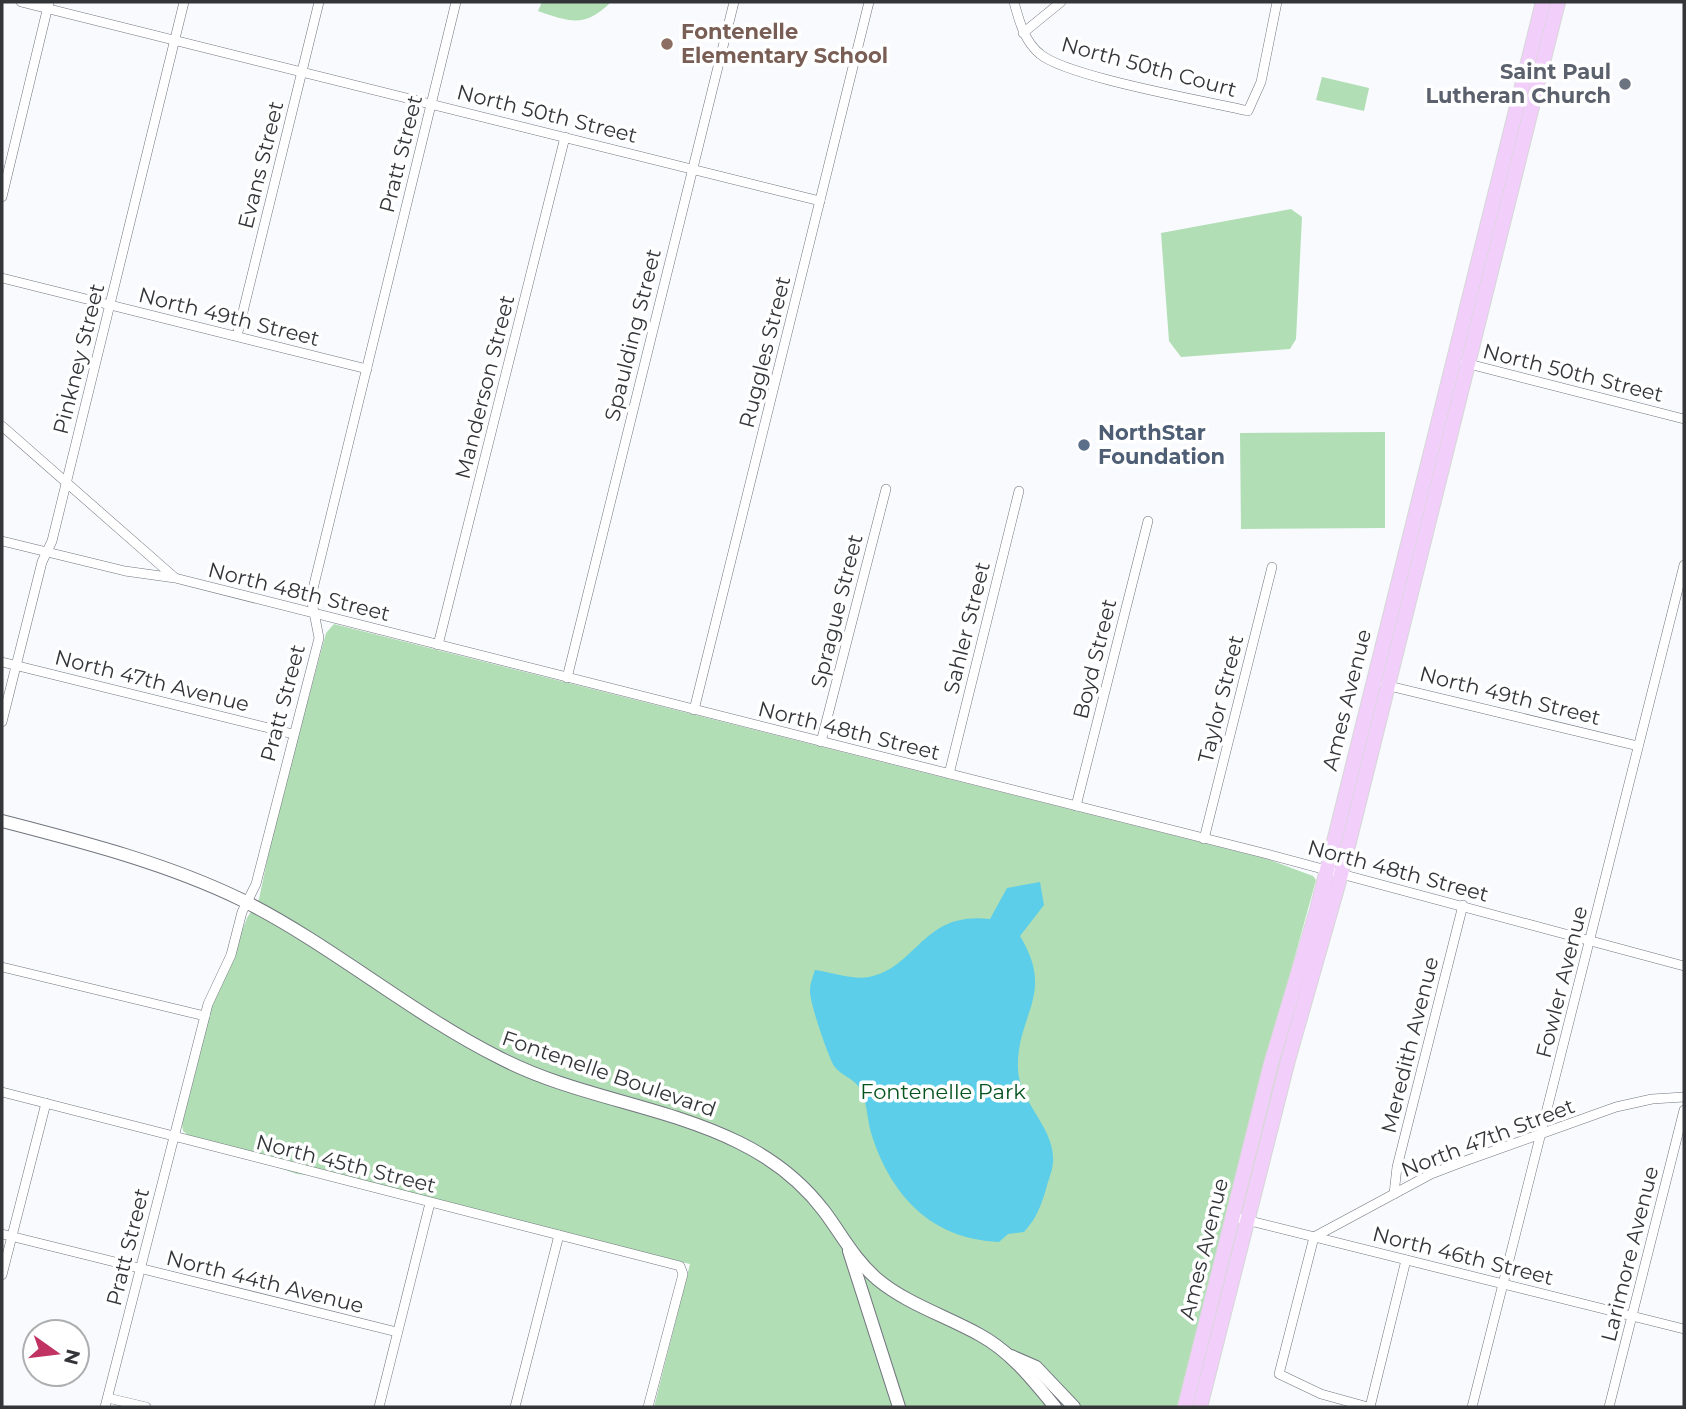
<svg xmlns="http://www.w3.org/2000/svg" width="1686" height="1409" viewBox="0 0 1686 1409" font-family="Montserrat,sans-serif">
	<style>
		.green { fill: #b1deb5 }
		.water { fill: #5ccee9 }
		.lines { fill: none; stroke-linecap: round; stroke-linejoin: round }
		.minor-casing { stroke: #71757e; stroke-width: 10 }
		.tertiary-casing { stroke: #71757e; stroke-width: 14 }
		.secondary-casing { stroke: #71757e; stroke-width: 14 }
		.primary-casing { stroke: #d6d7d7; stroke-width: 16 }
		.minor { stroke: #fff; stroke-width: 9 }
		.tertiary { stroke: #fff; stroke-width: 12 }
		.secondary { stroke: #fff; stroke-width: 12 }
		.primary { stroke: #f2cefa; stroke-width: 14 }
		.education-dot { fill: #8d6e63; stroke: #fff; stroke-width: 2.5 }
		.worship-dot { fill: #6b7280; stroke: #fff; stroke-width: 2.5 }
		.service-dot { fill: #5c6f8a; stroke: #fff; stroke-width: 2.5 }
		.labels { text-anchor: middle; stroke-width: 7; stroke-linejoin: round; paint-order: stroke }
		.education-label { font-size: 21px; font-weight: bold; fill: #785e54; stroke: #fff; text-anchor: start }
		.street-label { font-size: 21px; fill: #333539; stroke: #fff }
		.worship-label { font-size: 21px; font-weight: bold; fill: #5b616d; stroke: #fff; text-anchor: end }
		.service-label { font-size: 21px; font-weight: bold; fill: #4e5e75; stroke: #fff; text-anchor: start }
		.park-label { font-size: 21px; fill: #03541d; stroke: #fff }
	</style>
	<rect width="100%" height="100%" fill="#f8fafe"/>
	<g class="green">
		<path d="M542,2H611C585,28 570,22 538,11Z"/>
		<path d="M1322,77L1369,88L1364,111L1316,100Z"/>
		<path d="M1291,209L1302,217L1296,339L1290,349L1181,357L1169,341L1161,233Z"/>
		<path d="M1385,432V528L1241,529L1240,433Z"/>
		<path d="M334,624L1267,859L1313,876L1316,880L1248,1126L1250,1132L1228,1224L1223,1226L1177,1407H654L690,1264L318,1176L297,1174L190,1137L183,1131L182,1124L212,1006L247,918L259,899L275,823L326,633Z"/>
	</g>
	<path class="water" d="M1040,882L1044,905L1020,936C1056,995 1016,1014 1018,1069C1019,1103 1056,1128 1053,1163C1052,1172 1048,1181 1046,1189C1041,1206 1036,1219 1024,1232L1008,1234L999,1242C931,1239 891,1196 871,1133C867,1118 867,1100 859,1087C853,1078 840,1075 834,1066C828,1056 809,1001 810,990C810,984 813,976 815,970C831,972 853,980 869,977C918,967 922,911 990,919L1007,888Z"/>
	<g class="lines">
		<defs>
			<g id="minor">
				<path d="M21,2L820,201"/>
				<path d="M1014,2C1019,20 1024,41 1040,54C1067,77 1206,101 1248,111L1261,82L1277,2"/>
				<path d="M1023,33L1061,2"/>
				<path d="M2,197L49,2"/>
				<path d="M2,278L367,369"/>
				<path d="M237,336L319,2"/>
				<path d="M1465,363L1684,419"/>
				<path d="M2,426L174,577"/>
				<path d="M2,541L125,571L175,578L1267,854L1684,966"/>
				<path d="M438,645L565,137"/>
				<path d="M2,662L293,734"/>
				<path d="M567,678L734,2"/>
				<path d="M1385,685L1638,746"/>
				<path d="M694,710L869,2"/>
				<path d="M2,722L42,562L52,541L184,2"/>
				<path d="M821,742L886,489"/>
				<path d="M949,774L1019,491"/>
				<path d="M1076,806L1148,521"/>
				<path d="M1204,839L1272,567"/>
				<path d="M2,967L205,1016"/>
				<path d="M2,1092L680,1266L683,1274L648,1407"/>
				<path d="M1394,1194L1397,1167L1463,905"/>
				<path d="M1234,1217L1684,1329"/>
				<path d="M2,1234L397,1332"/>
				<path d="M2,1275L46,1103"/>
				<path d="M108,1398L146,1407"/>
				<path d="M105,1407L208,1004L231,955L242,912L256,884L319,638L311,597L456,2"/>
				<path d="M379,1407L430,1203"/>
				<path d="M515,1407L559,1235"/>
				<path d="M1368,1407L1321,1394L1279,1374L1314,1237L1431,1174L1465,1161L1616,1107L1652,1099L1684,1097"/>
				<path d="M1370,1407L1406,1260"/>
				<path d="M1472,1407L1684,565"/>
				<path d="M1609,1407L1684,1110"/>
			</g>
			<path id="tertiary" d="M849,1251L899,1407"/>
			<g id="secondary">
				<path d="M2,821C83,842 166,863 242,900C332,945 410,1013 500,1058C575,1097 663,1105 738,1142C771,1158 802,1182 824,1211C842,1235 854,1259 877,1279C907,1304 946,1316 980,1335C1011,1352 1033,1380 1055,1407"/>
				<path d="M1011,1356L1036,1367L1074,1407"/>
			</g>
			<g id="primary">
				<path d="M1185,1407L1271,1064L1317,910L1543,2"/>
				<path d="M1200,1407L1288,1060L1341,874L1558,2"/>
			</g>
		</defs>
		<use href="#minor" class="minor-casing"/>
		<use href="#tertiary" class="tertiary-casing"/>
		<use href="#secondary" class="secondary-casing"/>
		<use href="#primary" class="primary-casing"/>
		<use href="#minor" class="minor"/>
		<use href="#tertiary" class="tertiary"/>
		<use href="#secondary" class="secondary"/>
		<use href="#primary" class="primary"/>
	</g>
	<circle class="education-dot" cx="667" cy="44" r="7"/>
	<circle class="worship-dot" cx="1625" cy="84" r="7"/>
	<circle class="service-dot" cx="1084" cy="445" r="7"/>
	<g class="labels">
		<g class="education-label">
			<text x="681" y="39">Fontenelle<tspan x="681" dy="24">Elementary School</tspan></text>
		</g>
		<g class="street-label">
			<text transform="translate(1149 67) rotate(15)" y="7">North 50th Court</text>
			<text transform="translate(547 114) rotate(14)" y="7">North 50th Street</text>
			<text transform="translate(401 154) rotate(-76)" y="7">Pratt Street</text>
			<text transform="translate(261 165) rotate(-76)" y="7">Evans Street</text>
			<text transform="translate(229 317) rotate(14)" y="7">North 49th Street</text>
			<text transform="translate(633 335) rotate(-76)" y="7">Spaulding Street</text>
			<text transform="translate(765 352) rotate(-76)" y="7">Ruggles Street</text>
			<text transform="translate(79 359) rotate(-76)" y="7">Pinkney Street</text>
			<text transform="translate(1573 373) rotate(14)" y="7">North 50th Street</text>
			<text transform="translate(485 387) rotate(-76)" y="7">Manderson Street</text>
			<text transform="translate(299 592) rotate(14)" y="7">North 48th Street</text>
			<text transform="translate(837 611) rotate(-76)" y="7">Sprague Street</text>
			<text transform="translate(967 628) rotate(-76)" y="7">Sahler Street</text>
			<text transform="translate(1095 659) rotate(-76)" y="7">Boyd Street</text>
			<text transform="translate(152 681) rotate(14)" y="7">North 47th Avenue</text>
			<text transform="translate(1510 696) rotate(14)" y="7">North 49th Street</text>
			<text transform="translate(1221 699) rotate(-76)" y="7">Taylor Street</text>
			<text transform="translate(1347 700) rotate(-76)" y="7">Ames Avenue</text>
			<text transform="translate(283 703) rotate(-75)" y="7">Pratt Street</text>
			<text transform="translate(849 731) rotate(14)" y="7">North 48th Street</text>
			<text transform="translate(1398 871) rotate(15)" y="7">North 48th Street</text>
			<text transform="translate(1562 982) rotate(-76)" y="7">Fowler Avenue</text>
			<text transform="translate(1410 1045) rotate(-76)" y="7">Meredith Avenue</text>
			<text transform="translate(609 1074) rotate(19)" y="7">Fontenelle Boulevard</text>
			<text transform="translate(1488 1138) rotate(-21)" y="7">North 47th Street</text>
			<text transform="translate(346 1164) rotate(14)" y="7">North 45th Street</text>
			<text transform="translate(128 1247) rotate(-76)" y="7">Pratt Street</text>
			<text transform="translate(1204 1249) rotate(-76)" y="7">Ames Avenue</text>
			<text transform="translate(1630 1254) rotate(-76)" y="7">Larimore Avenue</text>
			<text transform="translate(1463 1256) rotate(14)" y="7">North 46th Street</text>
			<text transform="translate(265 1282) rotate(14)" y="7">North 44th Avenue</text>
		</g>
		<g class="worship-label">
			<text x="1611" y="79">Saint Paul<tspan x="1611" dy="24">Lutheran Church</tspan></text>
		</g>
		<g class="service-label">
			<text x="1098" y="440">NorthStar<tspan x="1098" dy="24">Foundation</tspan></text>
		</g>
		<g class="park-label">
			<text x="943" y="1099">Fontenelle Park</text>
		</g>
	</g>
	<rect width="1686" height="1409" fill="none" stroke="#333539" stroke-width="7"/>
	<g transform="translate(56 1353) rotate(104)"><circle r="33" fill="#ffffff" stroke="#adaeb0" stroke-width="2"/>
	<path d="M0-5L12 26L0 18L-12 26Z" fill="#c03363"/>
	<text y="-10" font-size="19" font-weight="bold" text-anchor="middle" fill="#333539">N</text>
	</g>
</svg>
